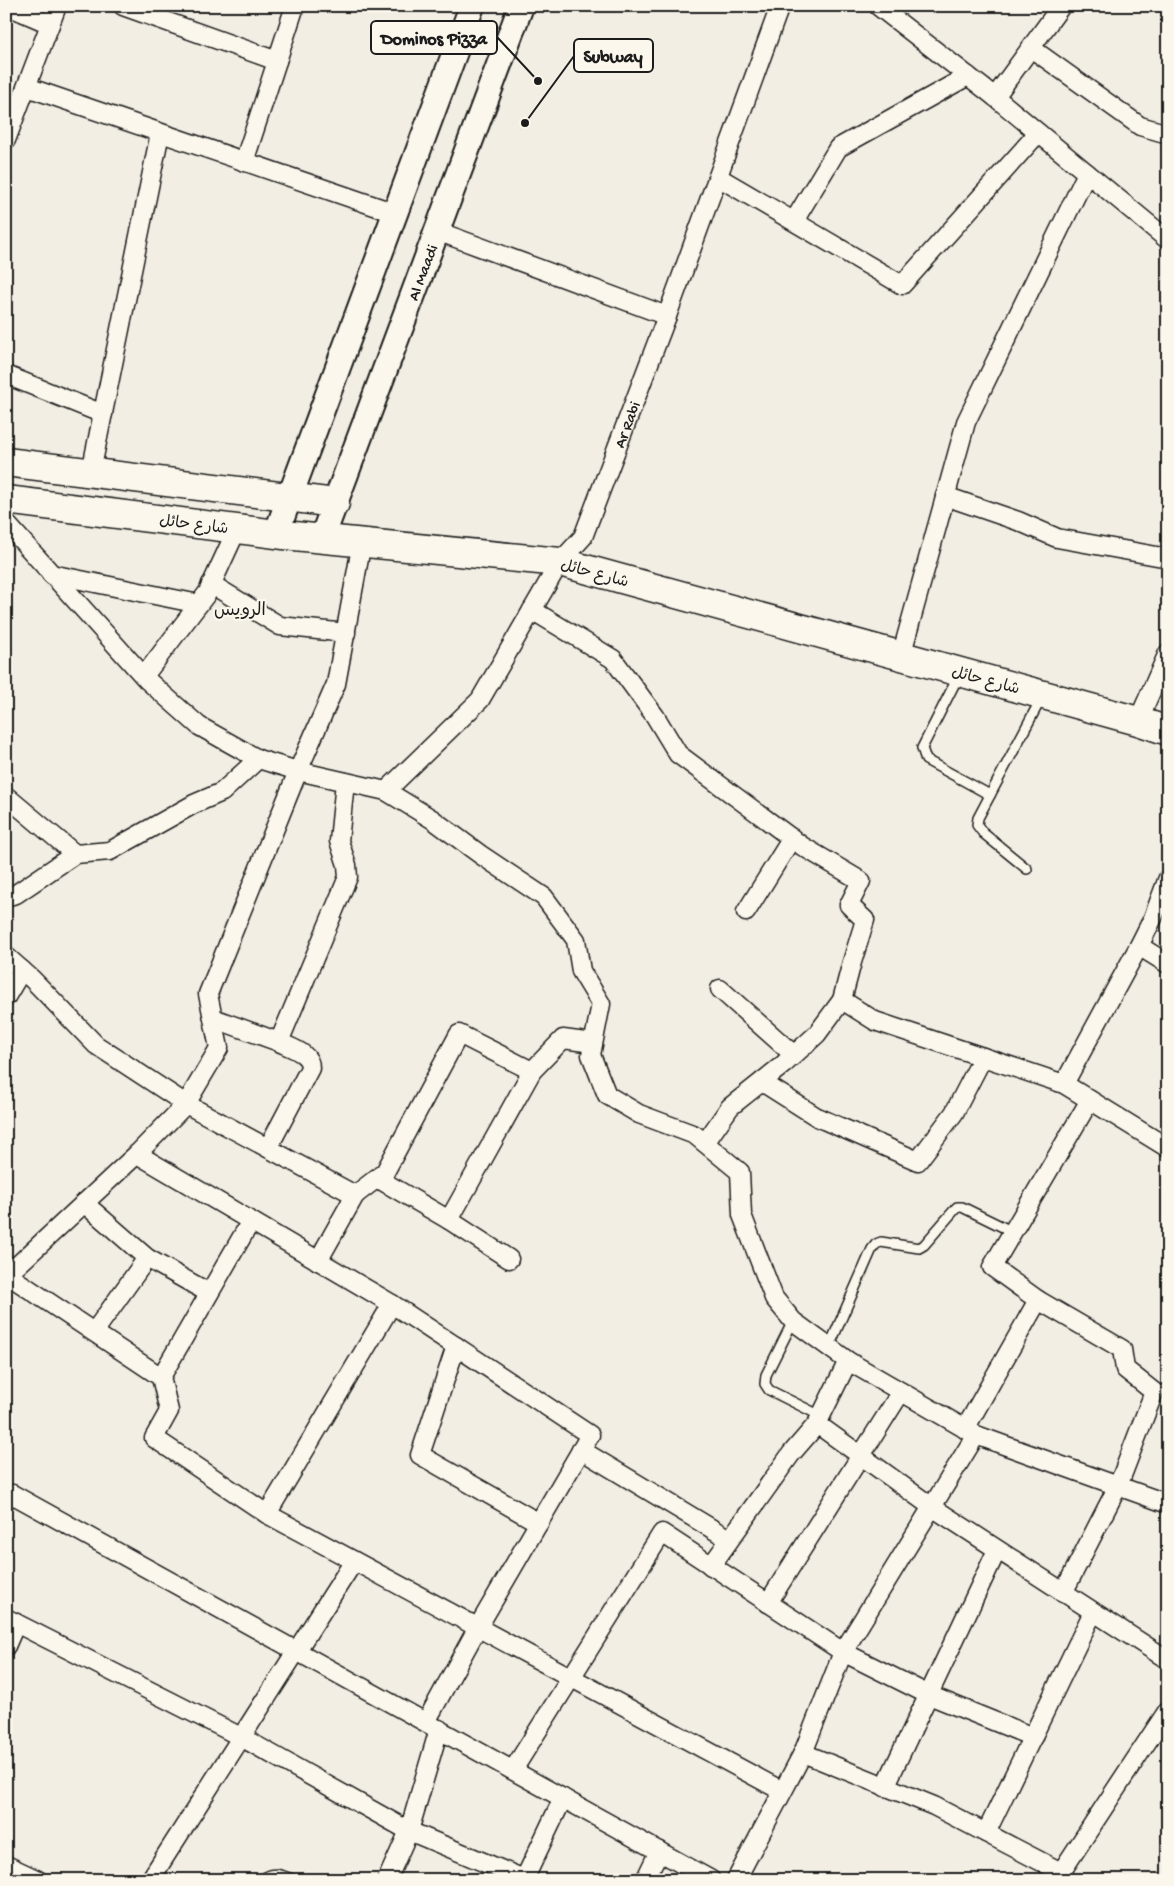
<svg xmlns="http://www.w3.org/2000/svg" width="1174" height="1886" viewBox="0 0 1174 1886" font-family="'Gochi Hand','Playpen Sans Arabic',sans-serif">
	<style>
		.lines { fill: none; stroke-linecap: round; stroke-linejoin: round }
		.lane-casing { stroke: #1c1c1c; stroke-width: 12 }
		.street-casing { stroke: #1c1c1c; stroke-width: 21 }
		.secondary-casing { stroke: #1c1c1c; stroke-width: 28 }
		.primary-casing { stroke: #1c1c1c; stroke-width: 31 }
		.lane { stroke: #fbf7ec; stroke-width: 9 }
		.street { stroke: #fbf7ec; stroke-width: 18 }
		.secondary { stroke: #fbf7ec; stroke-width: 24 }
		.primary { stroke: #fbf7ec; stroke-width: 28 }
		.labels { text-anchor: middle; stroke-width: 4.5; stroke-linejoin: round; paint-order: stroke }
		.street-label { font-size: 16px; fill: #1c1c1c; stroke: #fbf7ec }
		.neighbourhood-label { font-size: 18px; fill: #1c1c1c; stroke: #fbf7ec }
		.leader { fill: none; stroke: #1c1c1c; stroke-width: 2 }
		.callout-dot { fill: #1c1c1c; stroke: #fbf7ec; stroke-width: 2 }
		.callout { fill: #fbf7ec; stroke: #1c1c1c; stroke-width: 2 }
		.callout-label { font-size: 18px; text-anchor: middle; font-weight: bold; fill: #1c1c1c }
	</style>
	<rect width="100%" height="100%" fill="#f2eee4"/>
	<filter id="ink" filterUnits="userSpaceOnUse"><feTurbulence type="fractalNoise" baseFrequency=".02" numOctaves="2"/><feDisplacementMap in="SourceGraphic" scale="10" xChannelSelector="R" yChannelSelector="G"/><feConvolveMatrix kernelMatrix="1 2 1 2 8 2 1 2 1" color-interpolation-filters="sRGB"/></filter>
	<g filter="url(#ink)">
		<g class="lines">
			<defs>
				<g id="lane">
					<path d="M959,675L922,748L926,760L990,795"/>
					<path d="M1027,869L983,833L977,825L978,818L1042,697"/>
					<path d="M793,1321L766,1375L765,1384L769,1390L821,1416"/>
					<path d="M829,1347L872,1249L876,1244L881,1242L919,1248L924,1245L957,1207H962L1013,1232"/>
					<path d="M1061,1872L1075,1880"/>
					<path d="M262,1880C272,1870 283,1875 294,1880"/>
				</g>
				<g id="street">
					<path d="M8,6L50,24"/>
					<path d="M123,6L277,61"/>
					<path d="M878,6L995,97L1168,240"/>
					<path d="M1031,48L1140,126L1168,134"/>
					<path d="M27,87L395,213"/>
					<path d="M995,97L1061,6"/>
					<path d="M6,140L57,6"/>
					<path d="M244,162L295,6"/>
					<path d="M718,177L902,285L1038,133"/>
					<path d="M794,221L838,148L968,76"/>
					<path d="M437,231L667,316"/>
					<path d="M6,375L103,414"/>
					<path d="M91,472L160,133"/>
					<path d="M945,496L1018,521L1057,538L1168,558"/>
					<path d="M6,523L147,680L199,726L258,759L298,771L386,791L432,819L481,855L544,897L576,940L581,971L601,1004L591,1055L607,1095L639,1114L695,1135L740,1172L742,1215L774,1298L793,1321L848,1361L976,1435L1168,1504"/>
					<path d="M51,574L199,604"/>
					<path d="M211,584L280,626L346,633"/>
					<path d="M532,610L613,659L655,716L678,754L802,846L861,881L849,905L865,920L852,962L842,1000L817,1034L784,1064L730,1107L705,1143"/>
					<path d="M901,656L966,422L1087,173"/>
					<path d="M144,676L208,592L237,529"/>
					<path d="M1138,721L1168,653"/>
					<path id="s1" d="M386,791L480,700L560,562L583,537L667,316L780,6"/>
					<path d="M6,796L75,854"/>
					<path d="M6,897L16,894L75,854L110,851L194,804L222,792L258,759"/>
					<path d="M746,912L792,838"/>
					<path d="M1139,946L1168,964"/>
					<path d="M6,956L32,979L96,1045L186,1104L355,1195L318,1261"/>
					<path d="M720,989L794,1055"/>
					<path d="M6,997L22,970"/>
					<path d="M842,1000L875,1021L1064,1084L1168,1148"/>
					<path d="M213,1018L279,1042L348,877L347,865L339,841L345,782"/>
					<path d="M762,1082L817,1117L918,1161L954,1113L983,1057"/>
					<path d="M1064,1084L1139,946L1153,918L1168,878"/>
					<path d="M268,1148L310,1068C311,1053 291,1048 279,1042"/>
					<path d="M137,1154L392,1304L267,1514L782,1791"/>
					<path d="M377,1178L449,1220L509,1259"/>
					<path d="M355,1195L385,1172L459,1034L532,1071"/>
					<path d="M84,1203L147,1258L209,1293"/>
					<path d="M449,1220L532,1071L563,1039L593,1043"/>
					<path d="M8,1275L161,1377L169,1411L154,1438L267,1514"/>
					<path d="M6,1276L137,1154L186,1104L219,1048L208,994L298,771L336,684L362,542"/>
					<path d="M392,1304L590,1435L478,1627L426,1722"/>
					<path d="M94,1332L147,1258"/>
					<path d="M456,1346L420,1455L539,1523"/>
					<path d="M161,1377L251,1221"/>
					<path d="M817,1424L932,1507L1168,1660"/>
					<path d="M965,1429L1038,1300"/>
					<path d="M581,1450L729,1539"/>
					<path d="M6,1500L12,1494L711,1880"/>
					<path d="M711,1566L791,1454L817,1424L848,1361"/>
					<path d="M1063,1593L1118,1486L1154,1392L1125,1369L1122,1349L1038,1300L992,1267L1090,1100"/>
					<path d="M768,1603L901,1392"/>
					<path d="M6,1618L241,1737L409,1831L524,1879"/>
					<path d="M6,1646L16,1623"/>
					<path d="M803,1753L934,1806L1061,1872"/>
					<path d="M513,1770L662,1533L843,1652L929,1695L1033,1737"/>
					<path d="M885,1787L997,1550"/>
					<path d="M986,1833L1093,1612"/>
					<path d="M6,1865L38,1880"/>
					<path d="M150,1880L354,1561"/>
					<path d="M387,1880L409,1831L439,1729"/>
					<path d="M524,1880L563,1798"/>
					<path d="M645,1880L659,1851"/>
					<path d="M736,1880L803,1753L843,1652L976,1435"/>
					<path d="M1056,1880L1168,1710"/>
				</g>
				<g id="secondary">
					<path d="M276,534L472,6"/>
					<path id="s2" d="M322,538L521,6"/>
				</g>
				<g id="primary">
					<path d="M6,462L335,503"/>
					<path d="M6,500L284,535L560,562L1138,721L1168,731"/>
				</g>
			</defs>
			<use href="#lane" class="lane-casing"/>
			<use href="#street" class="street-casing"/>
			<use href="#secondary" class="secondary-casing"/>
			<use href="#primary" class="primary-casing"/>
			<use href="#lane" class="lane"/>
			<use href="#street" class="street"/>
			<use href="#secondary" class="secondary"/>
			<use href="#primary" class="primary"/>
		</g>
	</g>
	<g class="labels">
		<g class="street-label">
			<text dy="6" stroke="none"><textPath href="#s2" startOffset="284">Al Maadi</textPath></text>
			<text dy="6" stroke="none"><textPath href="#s1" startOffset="445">Ar Rabi</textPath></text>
			<text transform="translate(194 523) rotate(7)" y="6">شارع حائل</text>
			<text transform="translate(595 572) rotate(15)" y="6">شارع حائل</text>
			<text transform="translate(986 679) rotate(15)" y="6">شارع حائل</text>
		</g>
		<g class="neighbourhood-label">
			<text x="240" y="615">الرويس</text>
		</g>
	</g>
	<path class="leader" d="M538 81L497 37M525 123L574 56"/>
	<g class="callout-dot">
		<circle cx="538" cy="81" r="5"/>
		<circle cx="525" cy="123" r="5"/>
	</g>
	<g class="callout">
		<rect x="371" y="21" width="126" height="33" rx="5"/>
		<rect x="574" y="39" width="79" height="33" rx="5"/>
	</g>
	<g class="callout-label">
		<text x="434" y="44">Dominos Pizza</text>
		<text x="613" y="62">Subway</text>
	</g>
	<rect width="1174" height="1886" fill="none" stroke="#fbf7ec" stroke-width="25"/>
	<rect x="12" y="12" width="1149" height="1861" fill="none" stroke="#1c1c1c" stroke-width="2" filter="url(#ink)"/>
</svg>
